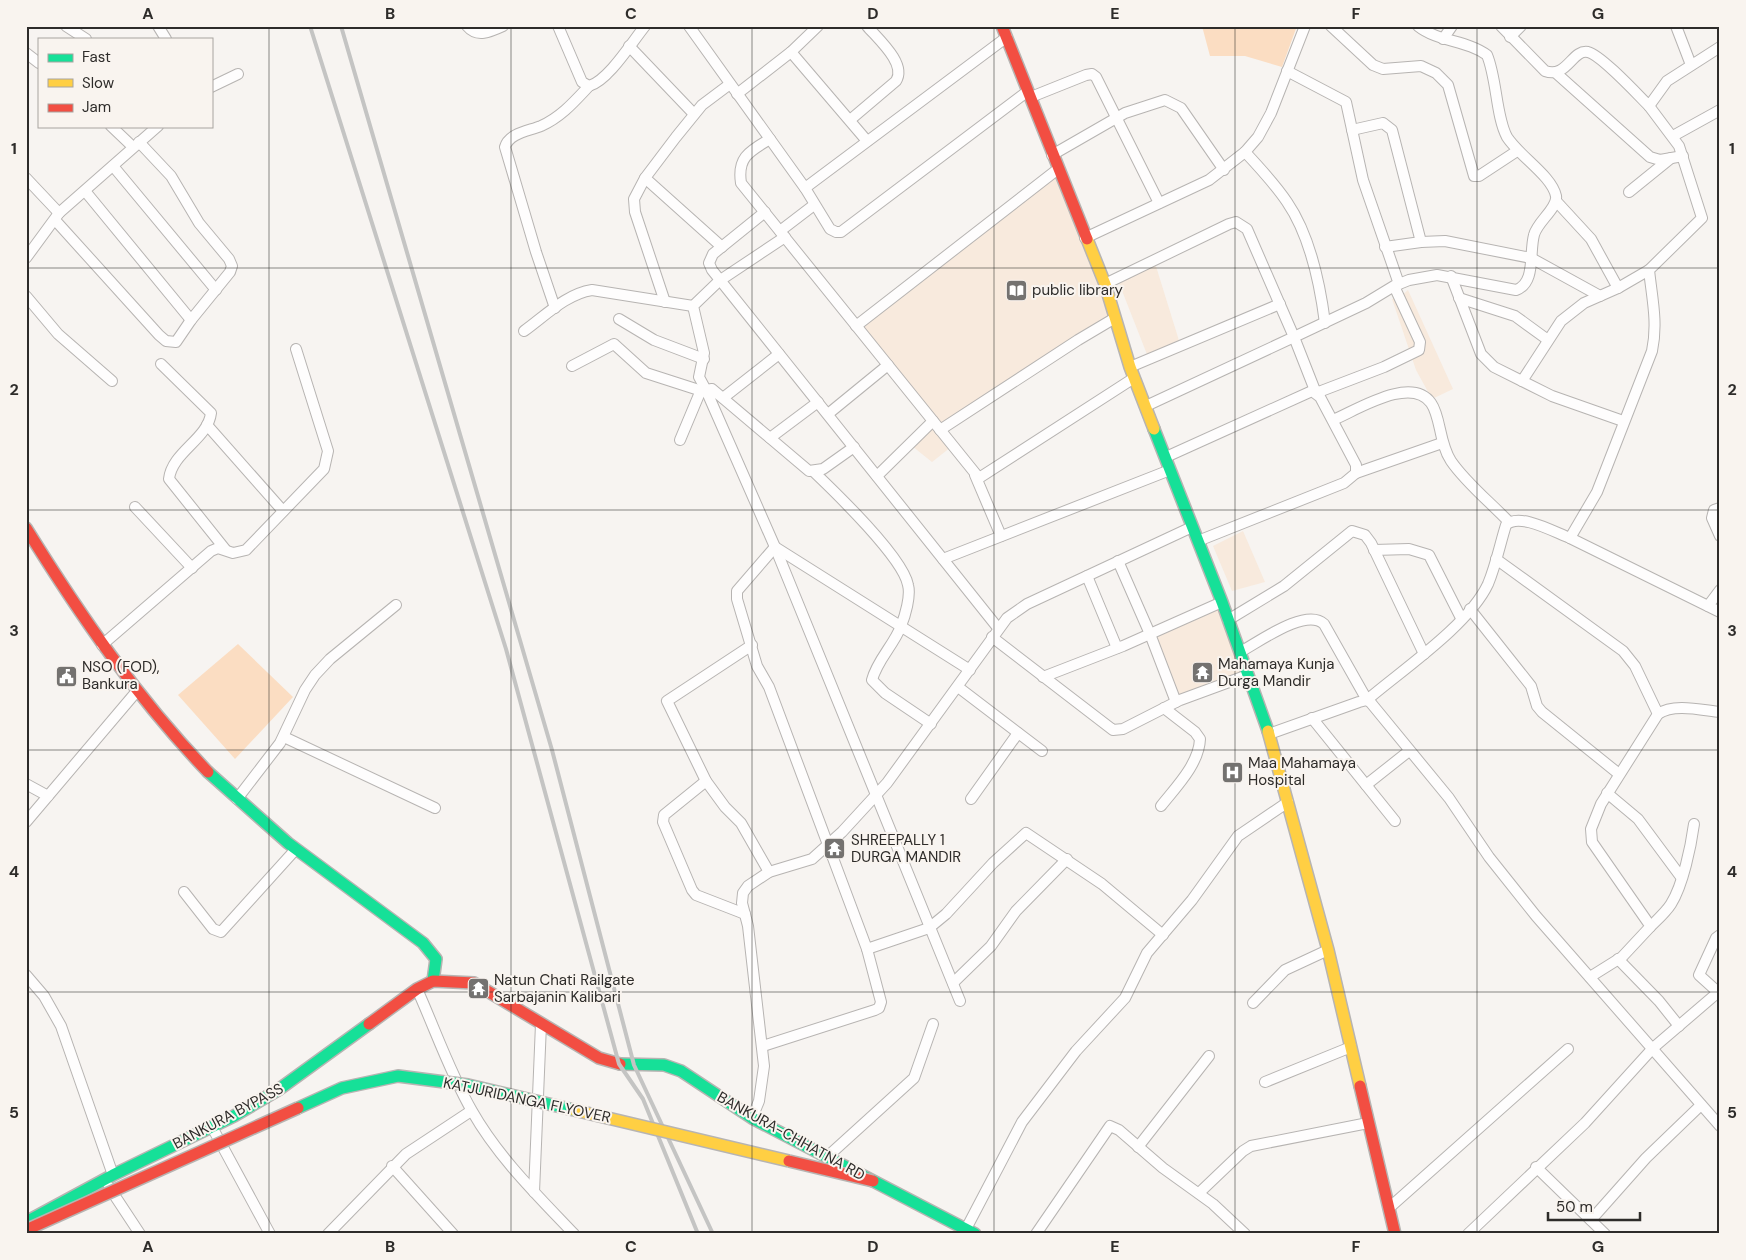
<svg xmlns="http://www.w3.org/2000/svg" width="1746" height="1260" viewBox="0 0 1746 1260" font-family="'DM Sans',sans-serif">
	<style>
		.green { fill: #f8eadd }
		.water { fill: #fbddc2 }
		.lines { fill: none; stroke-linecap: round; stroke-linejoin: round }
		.street-casing { stroke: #b7b4b2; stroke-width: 12 }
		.fast-casing { stroke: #b7b4b2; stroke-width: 14 }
		.slow-casing { stroke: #b7b4b2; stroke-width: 14 }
		.jam-casing { stroke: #b7b4b2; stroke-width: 14 }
		.street { stroke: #fefdfd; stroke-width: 10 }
		.fast { stroke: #16e098; stroke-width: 11 }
		.slow { stroke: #ffcf43; stroke-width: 11 }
		.jam { stroke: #f24e42; stroke-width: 11 }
		.rail { stroke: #c4c4c3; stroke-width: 4 }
		.fast-bridge-casing { stroke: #b7b4b2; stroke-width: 14; stroke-linecap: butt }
		.slow-bridge-casing { stroke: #b7b4b2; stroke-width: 14; stroke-linecap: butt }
		.jam-bridge-casing { stroke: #b7b4b2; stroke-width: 14; stroke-linecap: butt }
		.fast-bridge { stroke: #16e098; stroke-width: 11 }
		.slow-bridge { stroke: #ffcf43; stroke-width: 11 }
		.jam-bridge { stroke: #f24e42; stroke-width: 11 }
		.grid { fill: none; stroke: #2e2c2a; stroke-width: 1; stroke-opacity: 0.55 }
		.labels { text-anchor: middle; stroke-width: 4; stroke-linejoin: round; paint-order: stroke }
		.poi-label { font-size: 15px; fill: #2e2c2a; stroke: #f9f4ef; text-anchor: start }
		.street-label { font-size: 15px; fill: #2e2c2a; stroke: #f9f4ef }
		.neatline { fill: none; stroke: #2e2c2a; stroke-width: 2 }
		.grid-label { font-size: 16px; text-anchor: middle; font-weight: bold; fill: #2e2c2a }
	</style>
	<rect width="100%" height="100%" fill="#f7f4f1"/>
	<g class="green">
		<path d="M1064,168L1118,313L941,424L862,326L955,256Z"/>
		<path d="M1155,263L1181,347L1150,362L1117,278Z"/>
		<path d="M1408,290L1453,389L1432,399L1416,370L1392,299L1400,297Z"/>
		<path d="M933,425L951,447L932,462L912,446Z"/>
		<path d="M1243,531L1265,582L1232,591L1213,546Z"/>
		<path d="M1225,601L1245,674L1177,699L1154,635Z"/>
	</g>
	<g class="water">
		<path d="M1202,26H1297L1282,67L1245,56H1210Z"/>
		<path d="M238,644L293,697L235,759L178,695Z"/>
	</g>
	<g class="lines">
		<defs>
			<g id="street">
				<path d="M66,26L86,39"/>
				<path d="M158,26L166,39"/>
				<path d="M467,26C477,38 490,32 503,26"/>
				<path d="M558,26L582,82L589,86C608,81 632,42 645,26"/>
				<path d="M689,26L805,188L1007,37"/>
				<path d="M1331,26L1373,65L1383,69L1421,66L1436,73L1448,85L1474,176H1479L1517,151"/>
				<path d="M1501,26L1545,71C1567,79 1572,49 1588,52C1601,55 1638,95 1649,106L1667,81L1720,47"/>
				<path d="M1676,26L1691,65"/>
				<path d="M1510,37L1521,26"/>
				<path d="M1443,39L1452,26"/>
				<path d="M629,46L694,114"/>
				<path d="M791,52L867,141"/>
				<path d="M26,53L39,63"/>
				<path d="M1287,71L1346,102L1363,180L1399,284"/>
				<path d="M1556,73L1650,157L1660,160L1683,156"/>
				<path d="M211,87L238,74"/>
				<path d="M737,94L791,52L818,26"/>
				<path d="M1031,97L1086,75L1092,74L1096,77L1159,203"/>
				<path d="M850,120L896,81C907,64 878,39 867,26"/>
				<path d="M111,126L133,147"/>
				<path d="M1352,130L1383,123L1392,130L1421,242"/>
				<path d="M1673,136L1720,110"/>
				<path d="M770,139C750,151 737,157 741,183L979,478L1134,378"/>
				<path d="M1245,152C1260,168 1275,184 1287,202C1309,234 1320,284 1325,323"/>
				<path d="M1052,155L1125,113L1165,100L1181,108L1224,170"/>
				<path d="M113,166L216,290"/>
				<path d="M26,178L59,213"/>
				<path d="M645,178L722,247"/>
				<path d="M805,188L830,229L836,232H841L1028,91"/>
				<path d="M85,191L191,320"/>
				<path d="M1629,192L1671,158"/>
				<path d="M1556,201L1591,239L1618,288L1649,270"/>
				<path d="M765,212L713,254L709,263L712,270L998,628"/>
				<path d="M55,220L159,335L166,341L176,342L191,320L230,272L232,266L229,259L199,223L171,176L139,142"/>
				<path d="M780,231L814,205"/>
				<path d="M1085,238L1209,180L1245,152L1258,137L1271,113L1305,26"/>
				<path d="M1385,247L1421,242L1445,241L1531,258L1600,296"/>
				<path d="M26,258L59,213L158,126"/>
				<path d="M1451,276L1481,354L1494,367L1552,396L1623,421"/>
				<path d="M1105,284L1229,224L1236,222L1247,229L1294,337L1146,406"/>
				<path d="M1394,286L1420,342L1419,350L1384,367L1316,393L1294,337L1366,303L1394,286L1409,280L1437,275L1516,290C1536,283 1529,253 1534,235C1537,222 1558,208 1556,196C1552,176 1519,156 1507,137C1496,117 1497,79 1487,55C1467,40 1438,42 1418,26"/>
				<path d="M26,296L58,334L112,381"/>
				<path d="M1459,298L1515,316L1548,340"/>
				<path d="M665,302L635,212L634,199L645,178L676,137L702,105L730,84"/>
				<path d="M555,308L536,252L505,147C509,133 529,131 541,126C561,117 574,102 589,86"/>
				<path d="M619,319L654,340L704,359"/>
				<path d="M856,326L1058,169"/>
				<path d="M524,331C545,316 566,294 592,290L693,306"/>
				<path d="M161,364L211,413C208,439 172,452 169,479L225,549"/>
				<path d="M572,366L614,344L646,373L705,392"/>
				<path d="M1130,367L1280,304"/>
				<path d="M1522,381L1561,321L1584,303L1618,288"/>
				<path d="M706,390L699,377L704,353L693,306L719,281L785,237"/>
				<path d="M723,398L779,354"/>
				<path d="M828,414L888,365"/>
				<path d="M1333,420C1357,410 1411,375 1431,403C1441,417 1439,443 1451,461C1466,483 1490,502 1509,522"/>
				<path d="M207,425L283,511"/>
				<path d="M940,430L1078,340L1115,318"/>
				<path d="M770,438L818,402"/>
				<path d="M680,440L701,390"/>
				<path d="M854,447L823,469L809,471L712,389L706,390L775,547L960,1001"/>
				<path d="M1166,457L1312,391L1320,397L1356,465V473L1344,483L1198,541"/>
				<path d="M814,472C836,493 903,558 908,585C911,596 905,616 901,626C894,645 877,660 872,680L885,693L931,724"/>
				<path d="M1356,473L1442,443"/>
				<path d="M975,475L1001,536"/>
				<path d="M877,476L933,421"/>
				<path d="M135,507L192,568"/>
				<path d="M1720,508L1714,510L1712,518L1720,536"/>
				<path d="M1570,538L1720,612"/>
				<path d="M1374,550L1409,549L1429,555L1461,618"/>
				<path d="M943,559L1170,470"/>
				<path d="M1496,559L1623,651L1635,666L1658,714"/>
				<path d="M1118,561L1150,634L1176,702"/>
				<path d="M1087,576L1117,648"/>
				<path d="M1708,606L1720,590"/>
				<path d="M1470,609L1531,686L1537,706L1542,712L1619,774"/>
				<path d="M1228,620L1284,586L1352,531L1365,535L1371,543L1424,654"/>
				<path d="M992,637L1113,730L1123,729L1180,700L1248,675"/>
				<path d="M102,645L211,551L218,548L233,553L246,550L324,469L328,451L296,349"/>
				<path d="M752,645L667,701L706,781L725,807L741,823L769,872"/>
				<path d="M1240,652C1259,642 1306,607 1324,624L1367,700C1402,670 1469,625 1488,584C1496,565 1500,544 1506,525C1519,512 1554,532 1570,538L1597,492L1652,351C1658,323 1652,298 1649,270L1702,218L1679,146L1649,106"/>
				<path d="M1043,677L1123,646L1222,602"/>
				<path d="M958,687L1042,751"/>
				<path d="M1312,718L1395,821"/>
				<path d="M1269,734L1359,702L1367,700L1371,703L1449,798L1489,857L1536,916L1720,1126"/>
				<path d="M284,737L435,808"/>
				<path d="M706,781L664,815L663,822L692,890L696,895L745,914"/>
				<path d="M26,784L48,796"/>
				<path d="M1366,785L1409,751"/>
				<path d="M1607,793L1638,819L1681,877"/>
				<path d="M237,799L280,743L305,690L315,675L330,659L396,605"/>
				<path d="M971,799L1018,733"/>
				<path d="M1161,806C1176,787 1199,764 1200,739L1195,732L1164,708"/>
				<path d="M26,822L137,691"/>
				<path d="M184,892L213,929L221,932L296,849"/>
				<path d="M1650,927C1657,920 1666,912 1671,904C1683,885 1691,846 1694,824"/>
				<path d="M867,949L929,928L946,914L993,863L1026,833L1102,884L1163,935"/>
				<path d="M1618,959L1659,1001L1679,1026"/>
				<path d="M26,975L44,996L61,1026L113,1175"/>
				<path d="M1590,977L1622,957L1650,927L1649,924L1592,842L1591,829L1601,804L1658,714C1674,703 1701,710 1720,712"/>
				<path d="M953,983L991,946L1016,911L1067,859"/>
				<path d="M417,989C435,1029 450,1073 472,1111C498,1157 537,1195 574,1234"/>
				<path d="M1253,1003L1285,970L1328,950"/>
				<path d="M763,1046L875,1010L879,1008L881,1002L867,949L769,687L757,666L737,599V591L775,547L970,670"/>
				<path d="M1265,1082L1351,1047"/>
				<path d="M752,1118L759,1101L764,1066L748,926L742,903L743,893L748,886L769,872L812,859L842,832L887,783L1007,618L1027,604L1192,527"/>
				<path d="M212,1127L270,1234"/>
				<path d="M1138,1147L1209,1056"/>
				<path d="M827,1157L914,1078L933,1024"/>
				<path d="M392,1166L453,1234"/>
				<path d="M1536,1167L1605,1234"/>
				<path d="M109,1187L140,1234"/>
				<path d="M534,1192L541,1024"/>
				<path d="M1199,1193L1243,1151L1251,1146L1368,1123"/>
				<path d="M1389,1208L1568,1049"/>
				<path d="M1591,1220L1646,1158L1701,1105"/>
				<path d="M966,1229L1022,1122L1076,1051L1125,998L1147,953L1192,900L1238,836L1288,802"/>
				<path d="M328,1234L406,1154L471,1111"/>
				<path d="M1036,1234L1110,1126L1119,1130L1163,1168L1213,1204L1245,1234"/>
				<path d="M1468,1234L1585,1123L1653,1048L1716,994H1720L1699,975L1716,938L1720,935"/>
			</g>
			<g id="fast">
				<path d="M1154,429L1222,602L1268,731"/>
				<path d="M208,772L288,843L423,943L436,959L433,981"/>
				<path d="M620,1064L664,1065L681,1071L752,1118L975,1234"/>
				<path d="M26,1222L113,1175L234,1116L278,1090L369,1024"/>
			</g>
			<g id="slow">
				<path d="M1087,239L1105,284L1130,367L1154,429"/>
				<path d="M1268,731L1328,950L1360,1086"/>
			</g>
			<g id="jam">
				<path d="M1002,26L1087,239"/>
				<path d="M26,528C80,615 137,698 208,772"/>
				<path d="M369,1024L417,989L433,981L474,983L599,1058L620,1064"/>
				<path d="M1360,1086L1395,1234"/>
			</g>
		</defs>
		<use href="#street" class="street-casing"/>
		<use href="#fast" class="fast-casing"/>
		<use href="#slow" class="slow-casing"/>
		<use href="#jam" class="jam-casing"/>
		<use href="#street" class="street"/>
		<use href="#fast" class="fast"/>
		<use href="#slow" class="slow"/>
		<use href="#jam" class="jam"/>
		<g class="rail">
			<path d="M310,26L506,649L619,1064L643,1099L698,1234"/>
			<path d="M341,26L552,750L634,1065L713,1234"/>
		</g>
		<defs>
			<path id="fast-bridge" d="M298,1108L342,1088L398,1076L468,1085L574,1110"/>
			<path id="slow-bridge" d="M574,1110L789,1161"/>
			<g id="jam-bridge">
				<path d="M789,1161L873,1181"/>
				<path d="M26,1230L298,1108"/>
			</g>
		</defs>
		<use href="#fast-bridge" class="fast-bridge-casing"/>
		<use href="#slow-bridge" class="slow-bridge-casing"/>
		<use href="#jam-bridge" class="jam-bridge-casing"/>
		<use href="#fast-bridge" class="fast-bridge"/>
		<use href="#slow-bridge" class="slow-bridge"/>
		<use href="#jam-bridge" class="jam-bridge"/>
	</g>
	<path class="grid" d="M269,26V1234M511,26V1234M752,26V1234M994,26V1234M1235,26V1234M1477,26V1234M26,268H1720M26,510H1720M26,750H1720M26,992H1720"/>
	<defs>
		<symbol id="library-square" viewBox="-11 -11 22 22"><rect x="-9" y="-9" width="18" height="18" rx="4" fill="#747270" stroke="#f9f4ef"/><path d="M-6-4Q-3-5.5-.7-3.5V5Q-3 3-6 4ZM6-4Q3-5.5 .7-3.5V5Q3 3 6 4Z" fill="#fff"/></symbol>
		<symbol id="temple-square" viewBox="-11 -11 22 22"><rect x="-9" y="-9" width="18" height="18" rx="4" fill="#747270" stroke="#f9f4ef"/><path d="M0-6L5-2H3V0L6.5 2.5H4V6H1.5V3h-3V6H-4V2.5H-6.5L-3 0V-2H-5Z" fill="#fff"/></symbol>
		<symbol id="civic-square" viewBox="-11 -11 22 22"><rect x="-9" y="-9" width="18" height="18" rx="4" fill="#747270" stroke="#f9f4ef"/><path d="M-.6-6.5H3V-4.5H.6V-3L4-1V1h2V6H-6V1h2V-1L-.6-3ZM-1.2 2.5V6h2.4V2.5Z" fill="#fff"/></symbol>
		<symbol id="hospital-square" viewBox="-11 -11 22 22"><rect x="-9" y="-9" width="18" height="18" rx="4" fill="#747270" stroke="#f9f4ef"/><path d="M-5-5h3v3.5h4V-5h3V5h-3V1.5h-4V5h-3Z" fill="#fff"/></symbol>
	</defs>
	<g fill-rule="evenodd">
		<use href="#library-square" x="1004" y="278" width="25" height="25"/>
		<use href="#temple-square" x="1190" y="660" width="25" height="25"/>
		<use href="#civic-square" x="54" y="664" width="25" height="25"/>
		<use href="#hospital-square" x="1220" y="760" width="25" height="25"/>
		<use href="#temple-square" x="822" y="836" width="25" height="25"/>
		<use href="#temple-square" x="466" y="976" width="25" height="25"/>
	</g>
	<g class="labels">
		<g class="poi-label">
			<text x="1032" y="295">public library</text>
			<text x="1218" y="669">Mahamaya Kunja<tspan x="1218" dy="17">Durga Mandir</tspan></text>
			<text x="82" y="672">NSO (FOD),<tspan x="82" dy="17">Bankura</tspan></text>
			<text x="1248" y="768">Maa Mahamaya<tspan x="1248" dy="17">Hospital</tspan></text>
			<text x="851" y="845">SHREEPALLY 1<tspan x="851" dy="17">DURGA MANDIR</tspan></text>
			<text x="494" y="985">Natun Chati Railgate<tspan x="494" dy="17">Sarbajanin Kalibari</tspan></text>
		</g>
		<g class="street-label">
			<text transform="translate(527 1100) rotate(12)" y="5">KATJURIDANGA FLYOVER</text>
			<text transform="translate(228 1116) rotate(-28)" y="5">BANKURA BYPASS</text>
			<text transform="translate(791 1136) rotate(29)" y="5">BANKURA-CHHATNA RD</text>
		</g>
	</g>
	<rect width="1746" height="1260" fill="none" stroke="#f9f4ef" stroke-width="55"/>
	<rect x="38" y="38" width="175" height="90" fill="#f9f4ef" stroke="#a8a4a0"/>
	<rect x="48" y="54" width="25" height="8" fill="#16e098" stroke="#a8a4a0"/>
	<text x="82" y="62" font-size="15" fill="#2e2c2a">Fast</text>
	<rect x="48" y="79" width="25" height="8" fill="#ffcf43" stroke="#a8a4a0"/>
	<text x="82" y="88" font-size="15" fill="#2e2c2a">Slow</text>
	<rect x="48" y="104" width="25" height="8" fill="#f24e42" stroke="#a8a4a0"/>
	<text x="82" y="112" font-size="15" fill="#2e2c2a">Jam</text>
	<path d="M1548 1212v8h92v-8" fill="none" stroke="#2e2c2a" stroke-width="2.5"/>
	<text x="1556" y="1212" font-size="15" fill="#2e2c2a" stroke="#f9f4ef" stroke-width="4" paint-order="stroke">50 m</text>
	<rect x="28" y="28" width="1690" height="1204" class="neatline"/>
	<g class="grid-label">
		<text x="148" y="19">A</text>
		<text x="390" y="19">B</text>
		<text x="631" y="19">C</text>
		<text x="873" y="19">D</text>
		<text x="1115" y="19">E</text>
		<text x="1356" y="19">F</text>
		<text x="1598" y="19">G</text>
		<text x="14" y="154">1</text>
		<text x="1732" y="154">1</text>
		<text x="14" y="395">2</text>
		<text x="1732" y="395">2</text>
		<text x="14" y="636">3</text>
		<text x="1732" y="636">3</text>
		<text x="14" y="877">4</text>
		<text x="1732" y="877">4</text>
		<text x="14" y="1118">5</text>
		<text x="1732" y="1118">5</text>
		<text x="148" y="1252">A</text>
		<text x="390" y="1252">B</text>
		<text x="631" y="1252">C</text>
		<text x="873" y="1252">D</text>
		<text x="1115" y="1252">E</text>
		<text x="1356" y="1252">F</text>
		<text x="1598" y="1252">G</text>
	</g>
</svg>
